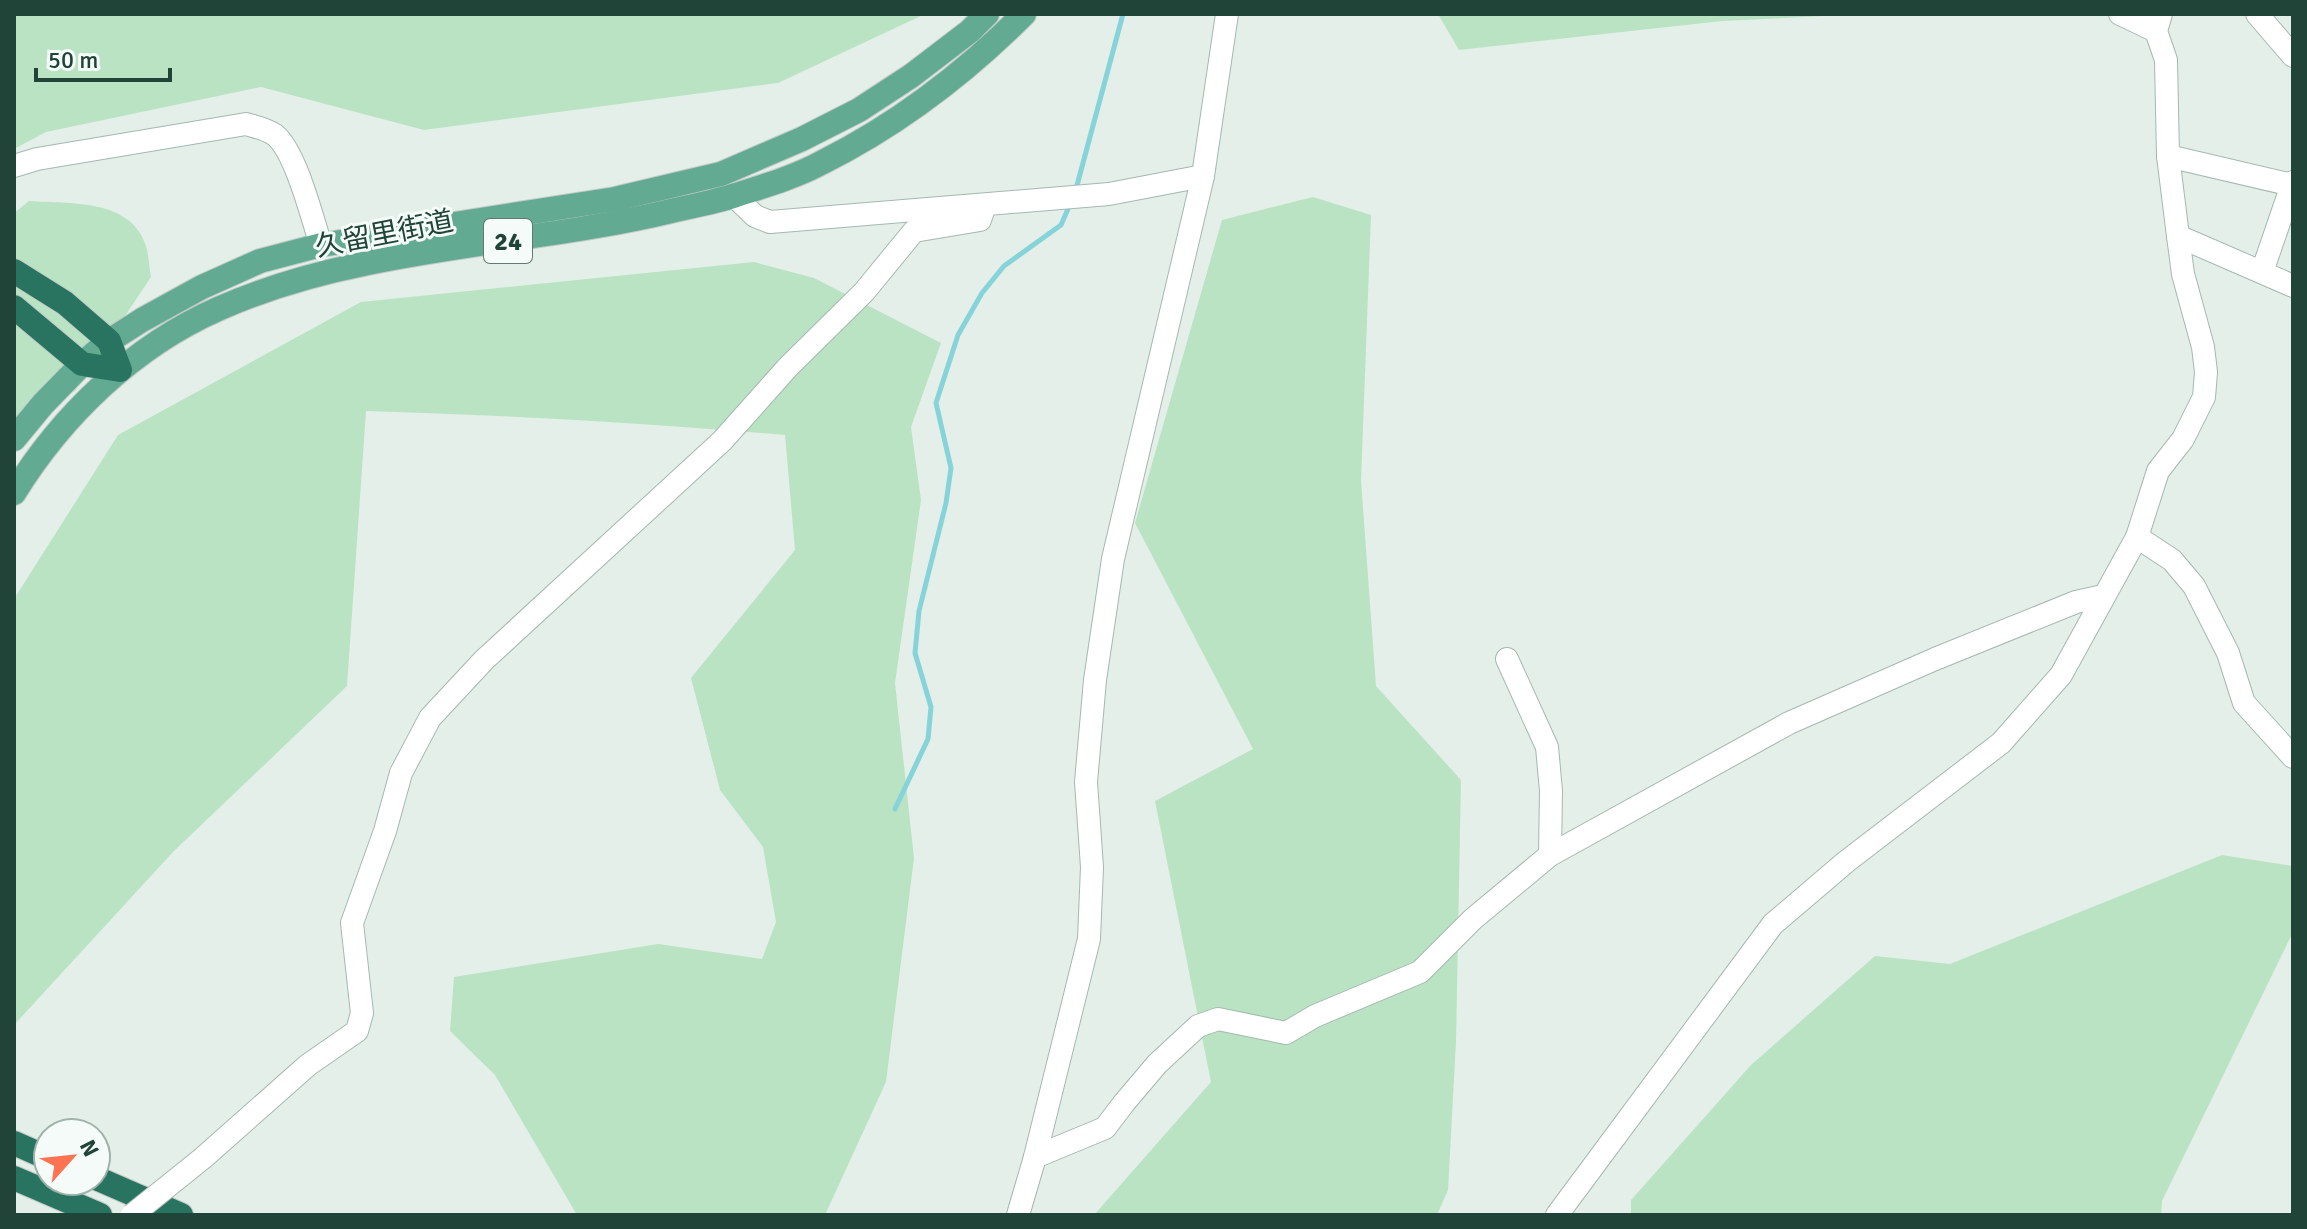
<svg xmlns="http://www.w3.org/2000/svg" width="2307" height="1229" viewBox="0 0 2307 1229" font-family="Signika,'Noto Sans JP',sans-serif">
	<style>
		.green { fill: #bae3c3 }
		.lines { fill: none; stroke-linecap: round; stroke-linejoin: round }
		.stream { stroke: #86d3da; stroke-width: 5 }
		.minor-casing { stroke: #a5b8b0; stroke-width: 24 }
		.major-casing { stroke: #c1cbc7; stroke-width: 26 }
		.highway-casing { stroke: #c1cbc7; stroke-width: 26 }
		.minor { stroke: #fff; stroke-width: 22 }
		.major { stroke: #63aa93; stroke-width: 24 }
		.highway { stroke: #287460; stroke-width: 24 }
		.minor-bridge-casing { stroke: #a5b8b0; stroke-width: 24; stroke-linecap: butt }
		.minor-bridge { stroke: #fff; stroke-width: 22 }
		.labels { text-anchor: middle; stroke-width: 6; stroke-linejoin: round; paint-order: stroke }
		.shield { fill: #f5fbf8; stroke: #607b72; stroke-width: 2 }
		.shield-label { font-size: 26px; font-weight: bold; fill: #204438 }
		.street-label { font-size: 28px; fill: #204438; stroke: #f5fbf8 }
	</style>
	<rect width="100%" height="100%" fill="#e4efe9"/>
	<g class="green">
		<path d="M14,14H925L778,83L424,130L261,87L46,132L14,149Z"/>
		<path d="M1438,14H1864L1722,21L1459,50Z"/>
		<path d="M1313,197L1371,215L1361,480L1376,686L1461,780L1456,1042L1448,1190L1437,1215H1094L1211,1082L1155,801L1253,749L1135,523L1222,220Z"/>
		<path d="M29,201C69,204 131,198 146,246C149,256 149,267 151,277L75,391L14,423V213Z"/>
		<path d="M754,262L814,278L941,343L911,427L921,500L895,683L914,858L886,1082L825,1215H577L495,1075L450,1031L454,977L658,944L762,959L776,922L763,847L720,790L691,678L795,550L785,435C645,423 506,415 366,411L347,686L173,852L14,1025V599L118,435L361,302Z"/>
		<path d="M2222,855L2293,866V932L2162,1201L2161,1215H1631V1200L1751,1065L1875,956L1950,964Z"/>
	</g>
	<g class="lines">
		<g class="stream">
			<path d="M1076,189L1123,14"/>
			<path d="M895,809L928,739L931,707L915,653L919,611L946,503L951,468L936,403L958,335L982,293L1004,266L1061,225L1071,202"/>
		</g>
		<defs>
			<g id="minor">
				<path d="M2120,14L2156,31"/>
				<path d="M2257,14L2293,56"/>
				<path d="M2168,156L2292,185"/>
				<path d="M14,166L37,159L246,124C256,127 266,129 275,135C296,152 312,218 321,245"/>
				<path d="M734,196L755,216L770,222L1109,194L1203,176"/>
				<path d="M2178,236L2293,286"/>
				<path d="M2262,272L2293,182"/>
				<path d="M2137,537L2172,560L2194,586L2228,653L2244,703L2293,757"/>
				<path d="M1507,659L1547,747L1551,791L1550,855"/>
				<path d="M1035,1157L1105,1128L1124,1103L1157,1064L1198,1026L1218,1019L1286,1033L1315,1016L1420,972L1473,919L1550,855L1789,723L1935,659L2076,602L2103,596"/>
				<path d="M203,1158L308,1065L357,1031L362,1013L352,923L385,831L401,773L430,718L484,660L722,441L788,367L864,292L914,231L980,220L985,205"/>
				<path d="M1018,1215L1035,1157L1089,939L1092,867L1086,782L1095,680L1113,559L1203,176L1227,14"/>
				<path d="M1557,1215L1773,924L1847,861L2001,743L2061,675L2137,537L2158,471L2183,439L2204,397L2206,372L2203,347L2183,274L2178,236L2168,156L2166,60L2156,31L2161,14"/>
			</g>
			<g id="major">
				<path d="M14,439L43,404L82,364L109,341L142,320L202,287L260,261L321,245L615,199L721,174L802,139L859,110L911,76L970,31L987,14"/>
				<path d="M14,493C62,415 134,346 218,309C263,289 318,273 368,263C468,242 571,235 671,211C693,206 715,202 736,195C764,186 795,177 821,163C897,125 964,74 1024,14"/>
			</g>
			<g id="highway">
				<path d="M14,271L65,303L109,341L120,370L82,364L14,307"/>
				<path d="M14,1143L48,1158"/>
				<path d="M14,1178L100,1215"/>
				<path d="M96,1178L181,1215"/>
			</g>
		</defs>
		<use href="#minor" class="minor-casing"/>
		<use href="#major" class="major-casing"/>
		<use href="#highway" class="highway-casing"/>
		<use href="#minor" class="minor"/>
		<use href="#major" class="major"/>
		<use href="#highway" class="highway"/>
		<defs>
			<path id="minor-bridge" d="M132,1215L203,1158"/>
		</defs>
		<use href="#minor-bridge" class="minor-bridge-casing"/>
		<use href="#minor-bridge" class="minor-bridge"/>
	</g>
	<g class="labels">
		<rect class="shield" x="484" y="219" width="48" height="44" rx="6"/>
		<g class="shield-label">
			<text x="508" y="250">24</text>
		</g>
		<g class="street-label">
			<text transform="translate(384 233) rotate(-11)" y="10">久留里街道</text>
		</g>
	</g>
	<rect width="2307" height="1229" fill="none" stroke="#204438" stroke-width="32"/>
	<g transform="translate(72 1157) rotate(63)"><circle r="38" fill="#f5fbf8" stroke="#a0b2ab" stroke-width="2"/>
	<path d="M0-6L14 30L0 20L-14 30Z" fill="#ff7252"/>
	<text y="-12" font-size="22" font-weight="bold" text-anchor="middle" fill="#204438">N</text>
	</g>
	<path d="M36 68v12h134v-12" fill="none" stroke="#204438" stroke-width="4"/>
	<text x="48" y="68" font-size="24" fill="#204438" stroke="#f5fbf8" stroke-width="6" paint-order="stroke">50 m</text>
</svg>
